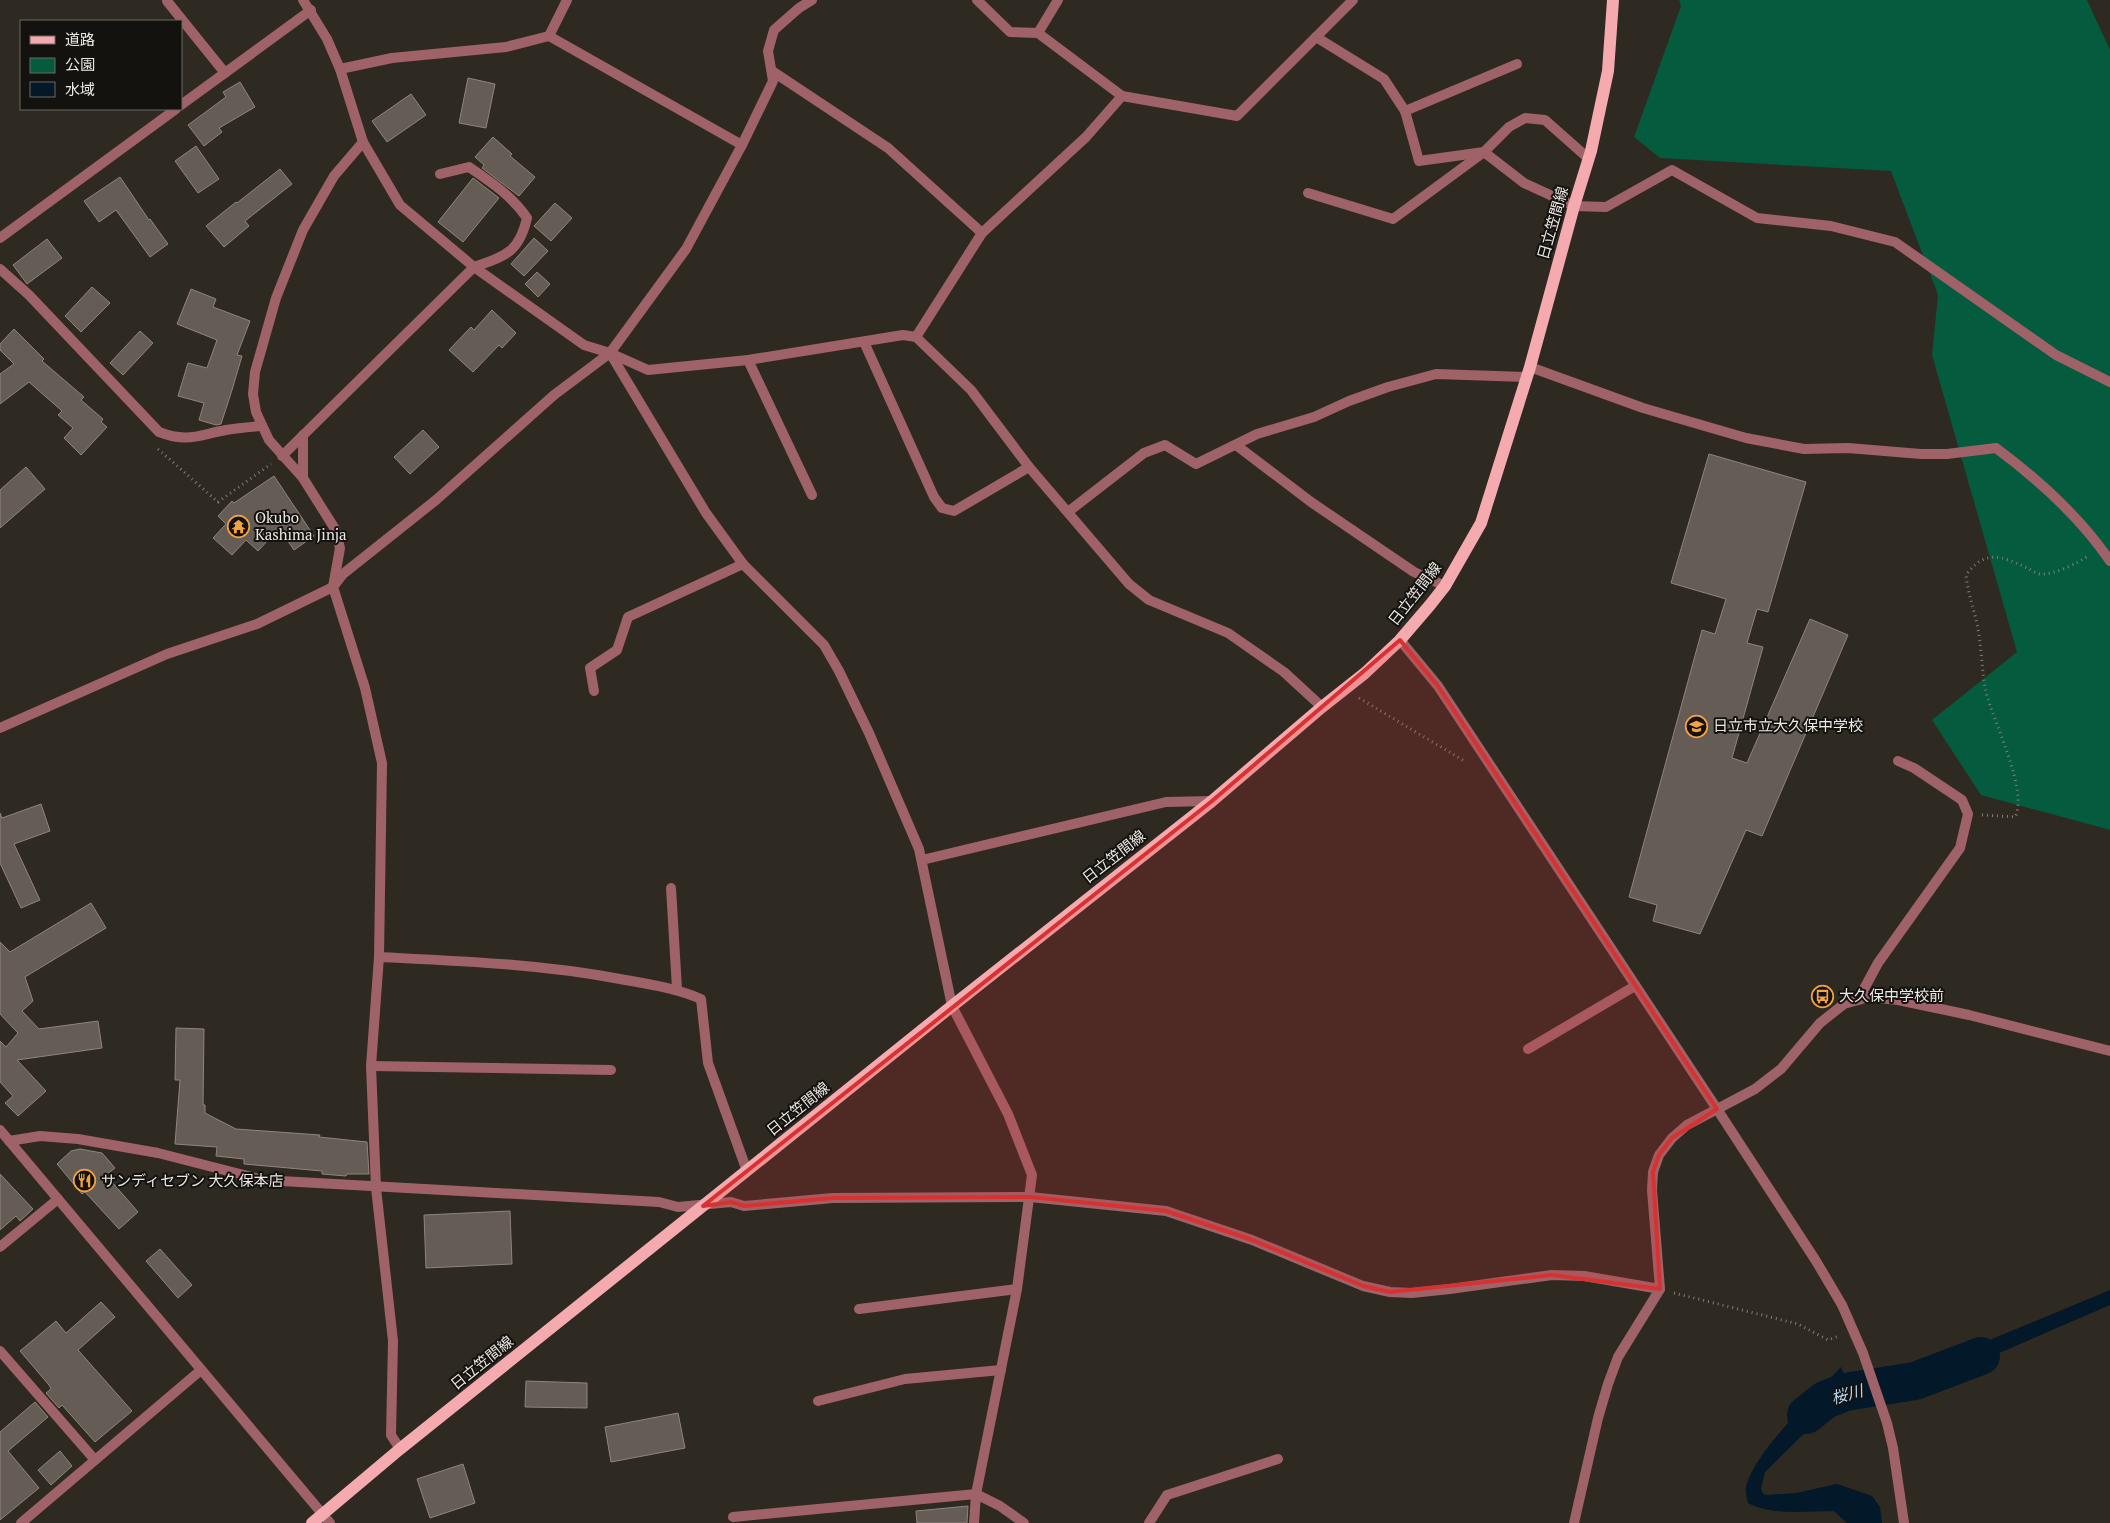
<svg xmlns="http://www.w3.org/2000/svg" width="2110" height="1523" viewBox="0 0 2110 1523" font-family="'PT Serif','Noto Sans JP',serif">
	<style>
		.green { fill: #045b3d }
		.water { fill: #031829 }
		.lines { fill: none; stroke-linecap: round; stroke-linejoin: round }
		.river { stroke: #031829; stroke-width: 38 }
		.building { fill: #665c56; stroke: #8f847e }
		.path { stroke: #817d76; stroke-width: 3; stroke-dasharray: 1 4; stroke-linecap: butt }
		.minor { stroke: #9e6268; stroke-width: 10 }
		.tertiary { stroke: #9e6268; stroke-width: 10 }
		.primary { stroke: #f5aab0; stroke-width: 12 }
		.marked { fill: #d73231; fill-opacity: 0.2; stroke: #d73231; stroke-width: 4; stroke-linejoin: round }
		.labels { text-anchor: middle; stroke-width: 4; stroke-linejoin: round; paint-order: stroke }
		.street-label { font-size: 15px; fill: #ebe8e3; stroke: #14120f }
		.poi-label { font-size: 15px; fill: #ebe8e3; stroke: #14120f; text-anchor: start }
		.water-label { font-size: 16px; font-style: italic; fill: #b4d6f6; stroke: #14120f }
	</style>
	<rect width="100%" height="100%" fill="#2e2921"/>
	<path class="green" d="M1679,0H2087L2110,50V830L1981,795L1932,720L2017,652L1932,355L1938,295L1891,171L1660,158L1634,137L1681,6Z"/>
	<g class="water">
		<path d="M2110,1290V1305L1937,1380L1927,1366Z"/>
		<path d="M1841,1367L1853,1397L1837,1401L1765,1472L1761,1489L1764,1495L1796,1493L1837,1484L1872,1496L1880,1507L1882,1523H1847L1834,1511C1807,1511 1772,1516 1748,1503C1747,1498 1745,1492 1746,1488C1752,1454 1816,1394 1841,1367Z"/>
	</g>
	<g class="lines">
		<path class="river" d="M1806,1415L1825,1400L1845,1392L1915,1381L1981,1356"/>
	</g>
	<g class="building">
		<path d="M468,78L495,84L486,128L459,123Z"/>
		<path d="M240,82L255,107L219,128L222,132L204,146L188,125L226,97L223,92Z"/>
		<path d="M411,94L426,115L387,142L372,121Z"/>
		<path d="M493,137L512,154L510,156L535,177L519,196L482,168L484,165L475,157Z"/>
		<path d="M196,146L219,179L198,193L175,161Z"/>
		<path d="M280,169L292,184L245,221L249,226L224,247L206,226L236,202L237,203Z"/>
		<path d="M120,177L149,220L150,219L168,244L150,257L116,210L99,222L84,201Z"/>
		<path d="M473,178L499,198L463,242L438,222Z"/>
		<path d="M555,203L572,218L551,241L534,226Z"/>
		<path d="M534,238L548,251L524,276L511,264Z"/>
		<path d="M47,239L62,258L27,284L13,265Z"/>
		<path d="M537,272L550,284L538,297L525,284Z"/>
		<path d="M92,287L110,303L81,332L65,316Z"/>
		<path d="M191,289L216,299L213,307L250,321L237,355L242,356L232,390L221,424L216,425L199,420L204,403L178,396L188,363L207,368L217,340L177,324Z"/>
		<path d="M492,310L516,333L502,348L499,345L473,372L449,350L471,327L474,330Z"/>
		<path d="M14,329L44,359L42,361L84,397L81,400L103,419L101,422L107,427L81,455L64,438L73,428L58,415L62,411L29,382L0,404V374L14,364L0,350V344Z"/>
		<path d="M140,331L153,343L123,375L110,363Z"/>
		<path d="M423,430L439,447L410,474L394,457Z"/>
		<path d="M1709,454L1806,482L1768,612L1757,609L1747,643L1763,647L1732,758L1747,763L1810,619L1848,635L1762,836L1746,830L1700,934L1653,921L1657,905L1629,897L1702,630L1715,634L1726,599L1671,583Z"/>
		<path d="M26,467L45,489L0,528V490Z"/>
		<path d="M274,476L314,536L294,550L279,528L258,551L246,540L232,555L213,538L226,524L218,516L232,501L234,503Z"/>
		<path d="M41,804L50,831L14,844L40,900L21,908L0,863V813L2,818Z"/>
		<path d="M91,903L106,928L25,977L33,1001L22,1011L39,1029L98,1021L102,1048L17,1060L46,1091L18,1116L5,1103L13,1096L0,1082V1041L6,1047L18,1033L0,1014V942L10,952Z"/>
		<path d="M176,1028L204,1029L203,1105H205V1113L236,1129L320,1135L319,1137L367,1142L369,1174H347L346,1176L322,1174V1171L244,1164V1159L216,1156L217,1147L175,1144L180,1080H175Z"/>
		<path d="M80,1149L102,1153L115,1168L106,1175L138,1212L119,1229L85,1192L82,1194L57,1164L71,1151Z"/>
		<path d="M0,1174L33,1209L20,1221L16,1216L0,1230Z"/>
		<path d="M510,1211L512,1264L426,1268L424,1215Z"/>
		<path d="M160,1249L192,1285L178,1298L146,1261Z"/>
		<path d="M101,1302L115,1317L78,1350L132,1411L95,1442L62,1405L59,1408L46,1393L51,1389L49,1385L20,1351L56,1321L66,1333Z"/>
		<path d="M526,1381L587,1383V1408L525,1407Z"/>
		<path d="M35,1402L48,1417L8,1451L39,1488L0,1520V1432Z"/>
		<path d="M678,1413L685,1448L611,1462L605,1427Z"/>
		<path d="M60,1451L72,1466L51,1485L38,1470Z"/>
		<path d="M463,1464L475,1503L430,1518L417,1479Z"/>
		<path d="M968,1506L967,1523H917L916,1511Z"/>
	</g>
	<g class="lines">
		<g class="path">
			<path d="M158,449L218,502L271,464"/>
			<path d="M1359,698L1466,762"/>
			<path d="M1982,815L2015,817C2029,792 1993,721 1986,692C1982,673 1982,654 1979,635C1976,614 1968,596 1966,575C1985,549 2002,556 2027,568C2031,570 2037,574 2041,574C2054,575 2078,563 2088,556"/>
			<path d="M1674,1293L1798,1324L1828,1340L1839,1336"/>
		</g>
		<g class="minor">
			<path d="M303,0L327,39L340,69L363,142L400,205L474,267L584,345L610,353L706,513L743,564L824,645L839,671L869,733L919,849L952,1006L1008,1114L1032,1175L1017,1289L976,1494L974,1523"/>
			<path d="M977,0L1010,32L1038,33"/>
			<path d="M1058,0L1038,33L1122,96"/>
			<path d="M167,1L225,73"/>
			<path d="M549,36L567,0"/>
			<path d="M1316,37L1384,79L1405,111L1419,161L1484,152L1509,127L1525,118L1545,120L1589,159"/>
			<path d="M340,69L392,58L506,47L549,36L742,145"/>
			<path d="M772,71L888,148L982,233"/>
			<path d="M181,105L311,10"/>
			<path d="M1405,111L1517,64"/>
			<path d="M363,142L334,176L303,230L276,298L255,372L253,394L256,412L269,440L303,478L335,529L340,548L333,587L365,688L382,763L379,957L371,1066L376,1188L393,1341L391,1435L400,1449"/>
			<path d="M1308,193L1393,219L1484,152L1524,183L1574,206L1606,207L1672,170L1757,218L1831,226L1895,242L2056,355L2110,382"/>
			<path d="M0,238L176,109"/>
			<path d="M0,269L29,295L159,432C188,443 198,435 226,430C238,428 250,427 262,426"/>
			<path d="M916,337L982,233L1086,137L1122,96L1237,116L1353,0"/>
			<path d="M864,342L934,497L942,508L954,511L1029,467"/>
			<path d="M610,353L648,370L748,360L903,335L916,337L971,390L1029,467L1129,584L1149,600L1228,633L1284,672L1322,707"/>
			<path d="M748,360L812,495"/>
			<path d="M1530,367L1643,408L1746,438L1804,449L1848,448L1921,454H1947L1996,448C2039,480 2080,517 2110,561"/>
			<path d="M1236,445L1311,502L1414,572L1445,586"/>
			<path d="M282,456L474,267C505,256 519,253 527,218C512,196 491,182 469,167L440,174"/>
			<path d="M303,478V435"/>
			<path d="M1068,512L1144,453L1165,445L1196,464L1257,434L1314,417L1349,401L1388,387L1436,374L1527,377"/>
			<path d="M594,691L590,668L617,650L628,617L743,564"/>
			<path d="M0,728L167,654L257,624L333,587L343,574L436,500L554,395L610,353L686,249L742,145L773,81L768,51L774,30L799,8L812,0"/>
			<path d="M922,860L1166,802L1212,801"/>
			<path d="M671,888L677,989"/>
			<path d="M379,957C460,961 540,964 620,979C648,984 675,988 701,999L708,1063L747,1171"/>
			<path d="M1858,1000L1878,963L1960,848L1968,814L1962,800L1914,768L1898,761"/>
			<path d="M1528,1049L1635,986"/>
			<path d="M371,1066L611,1070"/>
			<path d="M9,1141L40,1136L78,1139L158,1153L263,1180L659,1202L678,1207L731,1202L744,1206L833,1198L1030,1197L1166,1211L1252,1240L1363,1286L1390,1292L1412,1293L1450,1289L1552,1275L1584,1276L1660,1289"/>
			<path d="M0,1247L58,1199"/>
			<path d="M859,1309L1017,1289"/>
			<path d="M0,1351L95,1460"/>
			<path d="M818,1401L905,1379L1001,1370"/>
			<path d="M733,1517L976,1494L1000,1506L1024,1523"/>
			<path d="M21,1523L201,1370"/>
			<path d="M1149,1523L1167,1495L1278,1459"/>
		</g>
		<g class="tertiary">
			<path d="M1400,640L1438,686L1717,1109L1816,1261L1842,1305L1863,1353L1887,1423L1893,1448L1904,1523"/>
			<path d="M0,1130L330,1523"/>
			<path d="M1574,1523L1598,1418L1608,1384L1618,1357L1660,1289L1652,1190L1653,1172L1659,1155L1672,1138L1687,1125L1755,1089L1781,1069L1820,1023L1844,1004L1869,997L1898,1000L1969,1015L2110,1051"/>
		</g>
		<path class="primary" d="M312,1523L400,1449L952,1006L1212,801L1322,707L1365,673L1400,640L1430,605L1445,586L1481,523L1530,367L1574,206L1591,151L1608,71L1613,0"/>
	</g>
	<path class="marked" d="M1400,640L1438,686L1717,1109L1672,1138L1659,1155L1653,1172L1660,1289L1552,1275L1390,1292L1363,1286L1252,1240L1166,1211L1030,1197L833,1198L744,1206L731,1202L703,1206L1212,801Z"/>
	<defs>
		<symbol id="temple-ring" viewBox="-11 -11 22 22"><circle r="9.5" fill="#14120f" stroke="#f4a344" stroke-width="1.5"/><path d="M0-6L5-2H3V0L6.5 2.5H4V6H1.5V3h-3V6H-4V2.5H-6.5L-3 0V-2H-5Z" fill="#f4a344"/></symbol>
		<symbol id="school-ring" viewBox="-11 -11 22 22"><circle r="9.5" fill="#14120f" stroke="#f4a344" stroke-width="1.5"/><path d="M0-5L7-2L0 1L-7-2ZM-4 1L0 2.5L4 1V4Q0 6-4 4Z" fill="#f4a344"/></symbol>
		<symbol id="bus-ring" viewBox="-11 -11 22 22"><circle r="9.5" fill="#14120f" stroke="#f4a344" stroke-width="1.5"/><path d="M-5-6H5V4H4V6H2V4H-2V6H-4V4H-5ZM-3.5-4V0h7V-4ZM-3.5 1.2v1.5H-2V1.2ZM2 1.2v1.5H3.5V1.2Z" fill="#f4a344"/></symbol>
		<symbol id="restaurant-ring" viewBox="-11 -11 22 22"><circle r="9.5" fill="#14120f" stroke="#f4a344" stroke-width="1.5"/><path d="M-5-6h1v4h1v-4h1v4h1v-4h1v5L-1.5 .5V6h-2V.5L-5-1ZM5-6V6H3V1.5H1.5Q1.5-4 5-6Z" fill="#f4a344"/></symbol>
	</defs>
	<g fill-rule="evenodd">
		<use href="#temple-ring" x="226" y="514" width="25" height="25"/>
		<use href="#school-ring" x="1684" y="714" width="25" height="25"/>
		<use href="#bus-ring" x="1810" y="984" width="25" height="25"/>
		<use href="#restaurant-ring" x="72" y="1168" width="25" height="25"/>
	</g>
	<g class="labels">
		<g class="street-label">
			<text transform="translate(1553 223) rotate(-74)" y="5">日立笠間線</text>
			<text transform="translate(1415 594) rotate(-52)" y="5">日立笠間線</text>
			<text transform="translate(1114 857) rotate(-38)" y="5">日立笠間線</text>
			<text transform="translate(798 1109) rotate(-39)" y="5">日立笠間線</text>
			<text transform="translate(482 1363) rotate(-39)" y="5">日立笠間線</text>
		</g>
		<g class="poi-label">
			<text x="255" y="523">Okubo<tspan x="255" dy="17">Kashima Jinja</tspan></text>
			<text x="1713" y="731">日立市立大久保中学校</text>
			<text x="1839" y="1001">大久保中学校前</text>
			<text x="101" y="1186">サンディセブン 大久保本店</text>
		</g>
		<g class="water-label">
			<text transform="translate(1847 1394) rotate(-15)" y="6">桜川</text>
		</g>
	</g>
	<rect x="20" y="20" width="162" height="90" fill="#14120f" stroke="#6a6864"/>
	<rect x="30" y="36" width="25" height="8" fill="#f5aab0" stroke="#6a6864"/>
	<text x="65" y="45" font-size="15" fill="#ebe8e3">道路</text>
	<rect x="30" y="58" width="25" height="15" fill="#045b3d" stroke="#6a6864"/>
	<text x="65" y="70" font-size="15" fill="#ebe8e3">公園</text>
	<rect x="30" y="82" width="25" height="15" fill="#031829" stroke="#6a6864"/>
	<text x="65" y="95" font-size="15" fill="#ebe8e3">水域</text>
</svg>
